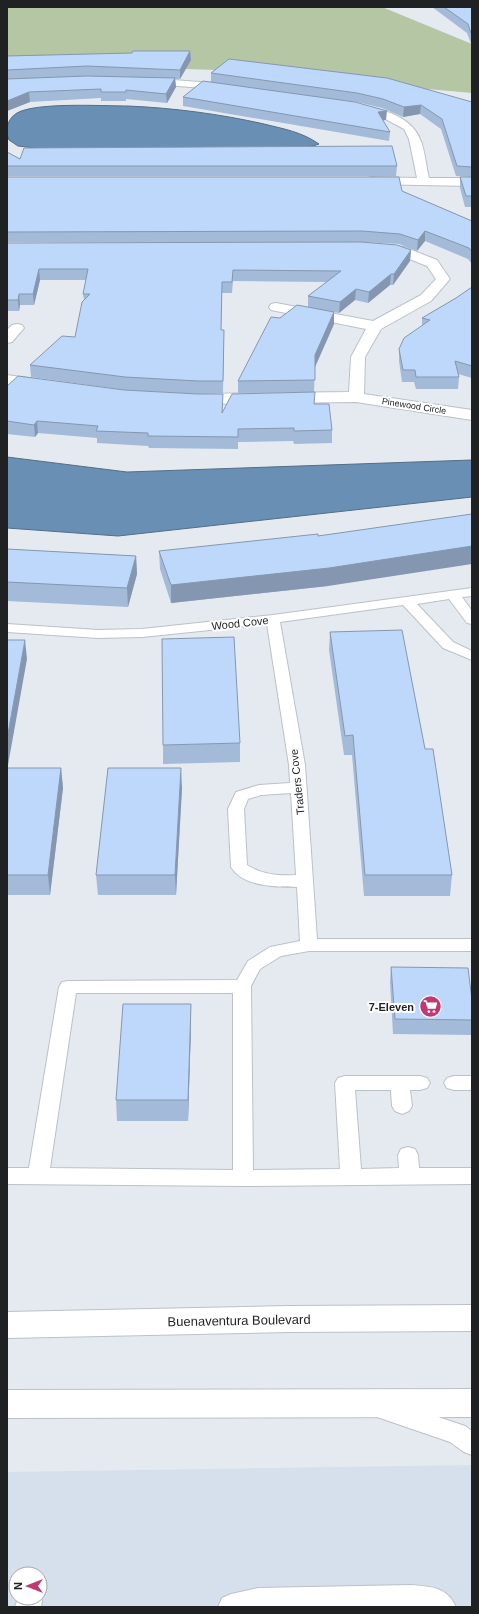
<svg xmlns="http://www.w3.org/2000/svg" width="479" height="1614" viewBox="0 0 479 1614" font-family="Arial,sans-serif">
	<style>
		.built { fill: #d6dfec; fill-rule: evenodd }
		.green { fill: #b5c6a4 }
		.water { fill: #698fb4; stroke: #536e88 }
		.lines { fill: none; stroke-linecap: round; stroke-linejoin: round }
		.lane-casing { stroke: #bcc1c7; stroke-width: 2 }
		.street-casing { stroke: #bcc1c7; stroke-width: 2 }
		.secondary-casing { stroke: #bcc1c7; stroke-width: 2 }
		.lane { fill: #fff; fill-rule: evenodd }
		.street { fill: #fff; fill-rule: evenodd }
		.secondary { fill: #fff; fill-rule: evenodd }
		.wall { fill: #a3bad8 }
		.shaded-wall { fill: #8597b0 }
		.building { fill: #bed8fb; stroke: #8597b0 }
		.labels { text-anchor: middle; stroke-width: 4; stroke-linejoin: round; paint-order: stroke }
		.far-street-label { font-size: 9px; fill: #1f2123; stroke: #fff }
		.street-label { font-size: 11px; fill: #1f2123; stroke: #fff }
		.poi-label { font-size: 11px; font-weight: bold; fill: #1f2123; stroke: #fff; text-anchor: end }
		.near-street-label { font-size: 13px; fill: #1f2123; stroke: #fff }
	</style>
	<rect width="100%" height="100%" fill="#e5eaf1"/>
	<path class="built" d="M472,1465V1607H7V1472ZM16,1574H40V1598H16Z"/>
	<path class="green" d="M7,7H382L472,44V93L216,70L7,63Z"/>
	<g class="water">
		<path d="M128,106C174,108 220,114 264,124C284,129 302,132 319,144L313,146L296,148H35L18,146L9,140C5,130 7,119 17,113C36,102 103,106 128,106Z"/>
		<path d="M7,457L127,472L472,460V497L118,536L7,528Z"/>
	</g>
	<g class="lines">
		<defs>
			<g id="lane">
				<path d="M472,588V596L462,597L472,611V624L467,623L449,599L417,604L453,642L472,651V660L443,648L403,605L280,622L305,765L317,939H472V951H309L281,956L260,969L251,986L253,1170L340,1169L335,1083L338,1078L345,1076H420L427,1078L430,1083L427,1088L420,1090H410L412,1106L409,1111L402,1114L395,1111L392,1106L391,1090H355L361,1169L399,1168L398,1155L401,1149L408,1147L415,1149L418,1155L419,1168H472V1184L243,1186L7,1184V1168H29L59,987L62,982L68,981L237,980L248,961L270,947L300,941L297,887C276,887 243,887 231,867L228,809L236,792L259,785L290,783L289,765L267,624L142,637L98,638L7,632V624L98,630L142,629L273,615ZM291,793L296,875C278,876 263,875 247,865L244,809L248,799L261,795ZM76,993H233V1170L50,1168Z"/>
				<path d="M454,1076H472V1090H454L447,1088L444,1083L447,1078Z"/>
				<path d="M385,1399L465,1426L472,1431V1455L464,1452L450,1442L377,1417L373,1410L377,1403Z"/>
				<path d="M412,1585C432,1587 447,1587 456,1607H218L222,1598L231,1594L258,1588Z"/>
				<path d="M40,1597L42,1601L41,1607H15L18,1598Z"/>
			</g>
			<g id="street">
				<path d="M146,78L227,84L232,87L227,90L142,83L141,81Z"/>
				<path d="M358,105C381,109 410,115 420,139C425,150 426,166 429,178H472V186L367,184L365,181L367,178L371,177L417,178L409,139L404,129L378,115L354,110L353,108Z"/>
				<path d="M382,245L404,247L437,260L450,279L431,301L381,329L365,357L364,394L472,410V420L356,402L193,404L188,402L185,399L188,396L193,394L349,392L351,357L366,329L271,310L269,307L271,304L276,303L373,321L421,295L436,279L427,266L397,254L377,252L376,249L377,246Z"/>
				<path d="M17,324L22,325L24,328L12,342L7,343V330L12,325Z"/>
				<path d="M7,375L41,380L46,382L49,385L46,388L41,390L7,385Z"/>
			</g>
			<g id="secondary">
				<path d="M472,1305V1331L289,1332L7,1338V1312L289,1306Z"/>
				<path d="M472,1389V1417L7,1418V1390Z"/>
			</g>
		</defs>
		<use href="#lane" class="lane-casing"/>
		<use href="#street" class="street-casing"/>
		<use href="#secondary" class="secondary-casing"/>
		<use href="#lane" class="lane"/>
		<use href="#street" class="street"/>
		<use href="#secondary" class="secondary"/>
	</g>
	<g class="wall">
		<path d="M432,7H472V46L467,33Z"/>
		<path d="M190,51L191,60L180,79H175L176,87L167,103L126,99V101H101V98L30,102L7,111V56L132,53Z"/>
		<path d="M211,73L472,102V207H465L460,188V177H472L456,176L441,129L420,114L403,117L382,108L357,102L316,97L386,120H383L390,132L389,141L183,106V97L211,82Z"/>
		<path d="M7,152L20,159L397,166L396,176H7Z"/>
		<path d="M7,177L402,191L472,221V264L468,259L425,241L417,251L399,244L361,242H7Z"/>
		<path d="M7,243L411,250L410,261L393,285H390L368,303L355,300L339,313L316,309L334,312V324L315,367L314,392L238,393V381L280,318L308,307V296L327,282L233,281L232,293H222L221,330L224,342L223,393L198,394L125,390L31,377L30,365L75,337L84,300L83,294L86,280H40L34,305H20L19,311H7Z"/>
		<path d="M472,287V378L458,374L459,377L458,389H416L414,382H402L399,361V349L422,326V318L456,298Z"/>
		<path d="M7,386L223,412L314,404L332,430V443L294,444L293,441L238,442V449L149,448L148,446L97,443V438L38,433L35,437L7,434Z"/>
		<path d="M7,549L136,556L137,574L128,607L7,601Z"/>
		<path d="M159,551L328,586L171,603L160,569Z"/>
		<path d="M330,632L425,749L452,875L450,896H364L352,755H344L329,650Z"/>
		<path d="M240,743V762L163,764V745Z"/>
		<path d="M7,768H61L63,788L50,895H7Z"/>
		<path d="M182,788L176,895H98L96,875Z"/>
		<path d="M391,967L472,1000V1035L393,1034L390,982Z"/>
		<path d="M191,1004V1025L188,1121H117L116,1100Z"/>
	</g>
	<g class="shaded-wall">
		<path d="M190,51L191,60L180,79V70Z"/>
		<path d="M175,78L176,87L167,103L166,94Z"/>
		<path d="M29,92L30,102L7,111V101Z"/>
		<path d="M421,105L420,114L403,117L404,107Z"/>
		<path d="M387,111L386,120L377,121L378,112Z"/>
		<path d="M425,231V241L417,251L418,240Z"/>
		<path d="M411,250L410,261L393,285L394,274Z"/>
		<path d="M39,269L40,280L34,305L33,294Z"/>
		<path d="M391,274L390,285L368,303L369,292Z"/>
		<path d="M356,289L355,300L339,313L340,302Z"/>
		<path d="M19,294L20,305L19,311L18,300Z"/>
		<path d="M334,312V324L315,367V355Z"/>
		<path d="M37,421L38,433L35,437L34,425Z"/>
		<path d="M472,546V564L328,586L171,603V585Z"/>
		<path d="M136,556L137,574L128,607L127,588Z"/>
		<path d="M25,640L27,659L8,765L7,756V739Z"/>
		<path d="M61,768L63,788L50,895L48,875Z"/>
		<path d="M181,768L182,788L176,895L175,875Z"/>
		<path d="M191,1004V1025L188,1121V1100Z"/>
	</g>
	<g class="building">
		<path d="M444,7H472V36L468,24Z"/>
		<path d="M133,51H190L180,70L87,66L7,70V56L132,53Z"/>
		<path d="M229,59L387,78L472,102V167L457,166L442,119L421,105L404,107L383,99L357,93L211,73Z"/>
		<path d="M87,76L175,78L166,94L126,90V92H101V89L29,92L7,101V79Z"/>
		<path d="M203,81L355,102L387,111L378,112L390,132L183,97Z"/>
		<path d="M392,146L397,166H7V152L20,159L24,148Z"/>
		<path d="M7,177H399L402,191L472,221V252L469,248L425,231L418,240L400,234L362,231L7,232Z"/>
		<path d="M460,177H472V196H466Z"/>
		<path d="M361,242L397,245L411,250L394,274H391L369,292L356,289L340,302L308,296L341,271L233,270L232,282H222L221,330H224L223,381H198L125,377L30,365L62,336L75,337L82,302L90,294H83L88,269H39L33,294H19L18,300H7V243Z"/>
		<path d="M472,287V366L455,361L459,377H416L415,370H403L399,349L404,338L430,320L422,318L456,298Z"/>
		<path d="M297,305L334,312L315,355V380L238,381L271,317L280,318Z"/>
		<path d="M18,376L124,390L198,394H223L222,413L232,394L315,392L314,404H329L332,430L294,431V428L238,429V437L148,436V433L96,431L98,426L37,421L34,425L7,421V386Z"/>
		<path d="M472,514V546L329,568L171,585L159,551L318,534V536Z"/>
		<path d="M7,549L136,556L127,588L7,582Z"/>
		<path d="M402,630L425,749H433L452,875H365L353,735L345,736L330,632Z"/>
		<path d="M234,637L240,743L163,745L162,639Z"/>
		<path d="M7,640H25L7,739Z"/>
		<path d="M7,768H61L48,875H7Z"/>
		<path d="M108,768H181L175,875H96Z"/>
		<path d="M391,967L468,968L472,1000V1020L395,1019Z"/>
		<path d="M123,1004H191L188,1100H116Z"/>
	</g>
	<defs>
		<symbol id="supermarket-disc" viewBox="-11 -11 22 22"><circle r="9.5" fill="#c23870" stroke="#fff"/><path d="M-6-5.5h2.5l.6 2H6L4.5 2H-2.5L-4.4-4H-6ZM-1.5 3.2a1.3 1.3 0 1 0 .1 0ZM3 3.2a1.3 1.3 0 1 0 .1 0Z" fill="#fff"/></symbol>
	</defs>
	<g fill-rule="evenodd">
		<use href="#supermarket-disc" x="418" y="994" width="25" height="25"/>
	</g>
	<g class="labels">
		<g class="far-street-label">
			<text transform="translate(414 406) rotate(9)" y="3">Pinewood Circle</text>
		</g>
		<g class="street-label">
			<text transform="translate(240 623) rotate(-6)" y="4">Wood Cove</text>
			<text transform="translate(297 782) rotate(-96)" y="4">Traders Cove</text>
		</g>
		<g class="poi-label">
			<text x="414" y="1011">7-Eleven</text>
		</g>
		<g class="near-street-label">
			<text transform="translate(239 1320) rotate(-1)" y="5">Buenaventura Boulevard</text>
		</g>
	</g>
	<rect width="479" height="1614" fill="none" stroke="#1f2123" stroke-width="16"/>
	<g transform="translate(28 1586) rotate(270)"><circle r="19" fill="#ffffff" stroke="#a5a6a7"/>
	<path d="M0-3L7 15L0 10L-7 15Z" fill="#c23870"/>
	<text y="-6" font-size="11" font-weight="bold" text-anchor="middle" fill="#1f2123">N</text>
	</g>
</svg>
